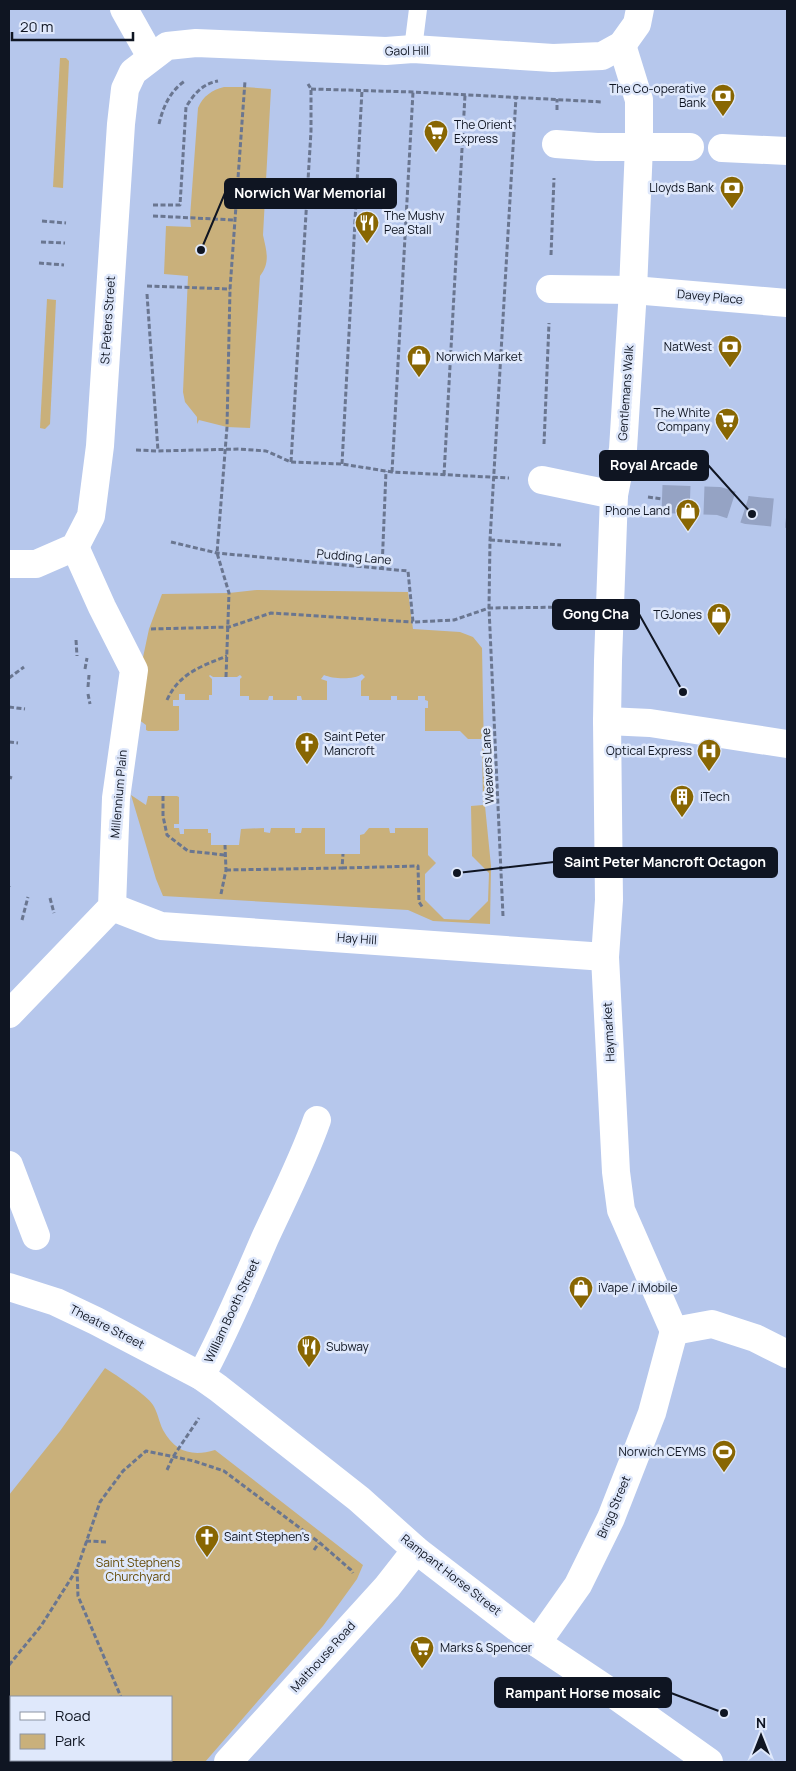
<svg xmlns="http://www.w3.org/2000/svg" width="796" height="1771" viewBox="0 0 796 1771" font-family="Manrope,sans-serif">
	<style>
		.green { fill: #c9b07b }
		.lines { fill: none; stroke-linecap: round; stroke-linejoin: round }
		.street-tunnel { stroke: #95a3c4; stroke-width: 28; stroke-dasharray: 28 14; stroke-linecap: butt }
		.path { stroke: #6a7690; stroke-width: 3; stroke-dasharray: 5 2.5; stroke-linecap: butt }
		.lane { stroke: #fff; stroke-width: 18 }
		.street { stroke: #fff; stroke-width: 28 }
		.secondary { stroke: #fff; stroke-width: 28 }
		.labels { text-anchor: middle; stroke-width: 5; stroke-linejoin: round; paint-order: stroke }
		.street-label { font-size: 12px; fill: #0f1522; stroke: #dfe8fb }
		.poi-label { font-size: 12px; fill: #0f1522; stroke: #dfe8fb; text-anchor: start }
		.park-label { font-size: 12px; fill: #644a05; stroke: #dfe8fb }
		.leader { fill: none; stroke: #0f1522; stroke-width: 2 }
		.callout-dot { fill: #0f1522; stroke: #dfe8fb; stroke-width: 2 }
		.callout { fill: #0f1522; stroke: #0f1522; stroke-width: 2 }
		.callout-label { font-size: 14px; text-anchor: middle; font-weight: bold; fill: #fff }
	</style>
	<rect width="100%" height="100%" fill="#b6c7ec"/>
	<g class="green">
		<path d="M60,58H66L69,61L63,188L53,187Z"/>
		<path d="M224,87H245L271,89L263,235C266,250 271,262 260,276L250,428L227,427L199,420L197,424V417L185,402L183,392L188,276L164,274L166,226L191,227L190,217L198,108C203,96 212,90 224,87Z"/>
		<path d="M47,299L56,300L50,424L45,429L40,428Z"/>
		<path d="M257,590L408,592L413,629L460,632L473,637L482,648L485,806L491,866L490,924L433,921L408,910L163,896L156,879L131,795L146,805L148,796H177L179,797V824H174V828H179L180,834H184V829H208V833H211V845H239L241,829L264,828V832L270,833L271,828H295V833H301L302,828H325V854H360V835L364,834L369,828H389L390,833H395V828H428V855L436,863L425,874V900L444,919L469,920L488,901L489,873L472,856L471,806L483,805L482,739H468L460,731H425V708H428V701L425,700V696H418V700H397V696H391V700H369V696H361V681L365,677L362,674C354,680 333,679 324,675L321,679L327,681V700H302L301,696H297V700H273V696H269L268,700H249V696H240V679L242,677L240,675L237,677H213L210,675L209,676L212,679V695H209V700H185V694H179V700H173V706H179V730L177,731H148L146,730V725L131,714L149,629L162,594L229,593Z"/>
		<path d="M105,1368C116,1375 147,1395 153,1405C158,1413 159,1422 163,1430C175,1452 192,1457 215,1450L363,1565L357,1579L323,1626L205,1762H76L73,1760H171V1697H11V1736L9,1739V1495L60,1431Z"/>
	</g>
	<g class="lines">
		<path class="street-tunnel" d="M662,499L719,501L747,510L787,514"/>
		<g class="path">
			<path d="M311,89L413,92L603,102"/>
			<path d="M557,110V99"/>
			<path d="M159,124C163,107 170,91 185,81"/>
			<path d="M153,205H180L186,107C194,94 202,84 218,81"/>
			<path d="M153,216L235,220"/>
			<path d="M42,221L66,223"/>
			<path d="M41,242L65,243"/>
			<path d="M551,255L554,178"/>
			<path d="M39,263L64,265"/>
			<path d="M147,286L230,289"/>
			<path d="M147,294L158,451"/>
			<path d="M544,444L549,323"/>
			<path d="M136,450L158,451L239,449L266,451L291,462L342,464L392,472L509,478"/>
			<path d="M291,462L311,131V89L308,84"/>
			<path d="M342,464L362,90"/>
			<path d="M392,472L413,92"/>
			<path d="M444,475L465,95"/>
			<path d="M648,497L662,499"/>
			<path d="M490,540L561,545"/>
			<path d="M171,542L217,553L408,571L413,622L454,620L489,608L575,607"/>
			<path d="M382,569L386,471"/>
			<path d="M151,629L229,627L271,613L413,622"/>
			<path d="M76,640L77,656"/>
			<path d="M85,669L87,658"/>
			<path d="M226,677L229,593L217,553L227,427L230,289L245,81"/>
			<path d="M9,678L24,667"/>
			<path d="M88,687L89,675"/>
			<path d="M88,694L90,704"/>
			<path d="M167,700C179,673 202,666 227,656"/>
			<path d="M9,707L25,709"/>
			<path d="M9,742L18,743"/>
			<path d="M9,777L12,778"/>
			<path d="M163,796V816L167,835L188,851L225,855"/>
			<path d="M342,868L418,866L419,902L423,908"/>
			<path d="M226,870L342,868L343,854"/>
			<path d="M9,887V886"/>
			<path d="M221,894L226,870L225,845"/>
			<path d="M50,898L54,913"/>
			<path d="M503,916L489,608L490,540L516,97"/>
			<path d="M22,920L28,897"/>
			<path d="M167,1470L173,1457L199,1418"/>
			<path d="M86,1541L107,1542"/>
			<path d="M314,1550L319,1543"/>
			<path d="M77,1569L78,1596L121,1697"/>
			<path d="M9,1665L41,1626L77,1569L100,1502L123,1471L146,1451L194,1461L224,1471L320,1543L351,1570L353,1573"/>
			<path d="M149,1760L150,1762"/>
		</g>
		<path class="lane" d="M413,49L418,9"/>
		<g class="street">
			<path d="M622,45L639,100V146L633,290L623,449L614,495L608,661L607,721L609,900L605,957L616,1172L621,1210L674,1331"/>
			<path d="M556,144L597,147H690"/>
			<path d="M722,148L787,151"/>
			<path d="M550,289L633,290L787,303"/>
			<path d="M542,480L614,495"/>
			<path d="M9,564H36L75,547L91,516L100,446L121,124L125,89L133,72L167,46L196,43L386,51L413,49L553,58L602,56L622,45L637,24L640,9"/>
			<path d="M607,721L650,723L787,744"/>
			<path d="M112,907L161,926L605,957"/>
			<path d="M9,1014L112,907L116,798L134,670L102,607L75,547"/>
			<path d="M9,1165L36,1236"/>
			<path d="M674,1331L712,1324L755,1338L787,1354"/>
			<path d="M201,1376C225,1332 245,1284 265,1238C283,1199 303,1160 317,1120"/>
			<path d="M537,1643L578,1585L611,1518L652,1413L674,1331"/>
			<path d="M228,1762L387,1587L416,1550"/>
		</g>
		<g class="secondary">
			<path d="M124,9L151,57"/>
			<path d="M9,1287L56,1302L96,1321L201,1376L218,1388L359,1499L416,1550L537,1643L612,1693L709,1762"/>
		</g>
	</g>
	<defs>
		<symbol id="bank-pin" viewBox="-11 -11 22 30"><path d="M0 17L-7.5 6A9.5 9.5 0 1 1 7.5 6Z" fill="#886602" stroke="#dfe8fb"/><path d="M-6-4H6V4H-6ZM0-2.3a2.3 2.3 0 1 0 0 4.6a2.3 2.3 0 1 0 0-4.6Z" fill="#fff"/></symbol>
		<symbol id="supermarket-pin" viewBox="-11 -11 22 30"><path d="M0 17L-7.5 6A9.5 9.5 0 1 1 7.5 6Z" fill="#886602" stroke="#dfe8fb"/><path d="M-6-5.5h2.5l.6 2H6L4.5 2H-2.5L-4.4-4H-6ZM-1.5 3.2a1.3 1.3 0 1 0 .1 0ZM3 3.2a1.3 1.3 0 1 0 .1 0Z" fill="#fff"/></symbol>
		<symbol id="restaurant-pin" viewBox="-11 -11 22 30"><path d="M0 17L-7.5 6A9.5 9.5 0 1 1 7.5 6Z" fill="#886602" stroke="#dfe8fb"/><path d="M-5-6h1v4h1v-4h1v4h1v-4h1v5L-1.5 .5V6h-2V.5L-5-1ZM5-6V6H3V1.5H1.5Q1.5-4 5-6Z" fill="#fff"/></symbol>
		<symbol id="shop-pin" viewBox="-11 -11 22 30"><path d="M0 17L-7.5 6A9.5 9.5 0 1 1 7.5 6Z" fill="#886602" stroke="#dfe8fb"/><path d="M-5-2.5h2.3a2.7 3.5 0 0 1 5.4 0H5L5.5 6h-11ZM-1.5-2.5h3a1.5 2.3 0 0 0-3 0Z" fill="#fff"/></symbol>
		<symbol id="church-pin" viewBox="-11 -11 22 30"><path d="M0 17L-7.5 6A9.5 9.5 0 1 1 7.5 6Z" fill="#886602" stroke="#dfe8fb"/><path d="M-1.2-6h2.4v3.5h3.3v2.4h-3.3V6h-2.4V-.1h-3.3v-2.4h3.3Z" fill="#fff"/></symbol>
		<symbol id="hospital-pin" viewBox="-11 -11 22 30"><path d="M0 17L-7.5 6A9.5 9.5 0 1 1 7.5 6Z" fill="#886602" stroke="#dfe8fb"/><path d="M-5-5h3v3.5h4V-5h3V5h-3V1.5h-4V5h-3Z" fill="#fff"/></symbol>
		<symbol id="building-pin" viewBox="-11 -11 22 30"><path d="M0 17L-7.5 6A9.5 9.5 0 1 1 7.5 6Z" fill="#886602" stroke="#dfe8fb"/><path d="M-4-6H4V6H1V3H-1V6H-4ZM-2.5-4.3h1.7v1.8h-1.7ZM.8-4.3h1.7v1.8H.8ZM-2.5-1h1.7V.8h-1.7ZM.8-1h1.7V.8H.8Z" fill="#fff"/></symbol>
		<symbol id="stadium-pin" viewBox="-11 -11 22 30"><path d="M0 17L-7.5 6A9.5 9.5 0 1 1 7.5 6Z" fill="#886602" stroke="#dfe8fb"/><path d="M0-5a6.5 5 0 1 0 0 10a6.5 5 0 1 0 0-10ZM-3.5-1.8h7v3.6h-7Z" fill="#fff"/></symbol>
	</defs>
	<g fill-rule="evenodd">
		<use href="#bank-pin" x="709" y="82" width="28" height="38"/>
		<use href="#supermarket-pin" x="422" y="118" width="28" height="38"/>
		<use href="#bank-pin" x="718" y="174" width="28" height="38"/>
		<use href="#restaurant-pin" x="353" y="209" width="28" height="38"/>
		<use href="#bank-pin" x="716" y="333" width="28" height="38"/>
		<use href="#shop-pin" x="405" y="343" width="28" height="38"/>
		<use href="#supermarket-pin" x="713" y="406" width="28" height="38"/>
		<use href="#shop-pin" x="674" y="497" width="28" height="38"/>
		<use href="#shop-pin" x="705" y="601" width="28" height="38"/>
		<use href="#church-pin" x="293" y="730" width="28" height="38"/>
		<use href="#hospital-pin" x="695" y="737" width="28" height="38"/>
		<use href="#building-pin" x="668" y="783" width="28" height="38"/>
		<use href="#shop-pin" x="567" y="1274" width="28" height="38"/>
		<use href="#restaurant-pin" x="295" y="1333" width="28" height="38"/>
		<use href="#stadium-pin" x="710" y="1438" width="28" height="38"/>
		<use href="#church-pin" x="193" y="1523" width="28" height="38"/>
		<use href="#supermarket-pin" x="408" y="1634" width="28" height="38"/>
	</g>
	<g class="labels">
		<g class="street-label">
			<text transform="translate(407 51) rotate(-1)" y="4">Gaol Hill</text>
			<text transform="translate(710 297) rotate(5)" y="4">Davey Place</text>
			<text transform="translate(108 320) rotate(-86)" y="4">St Peters Street</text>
			<text transform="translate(626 393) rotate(-86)" y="4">Gentlemans Walk</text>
			<text transform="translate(354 557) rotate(5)" y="4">Pudding Lane</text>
			<text transform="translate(488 766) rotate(-93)" y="4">Weavers Lane</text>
			<text transform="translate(119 794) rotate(-85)" y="4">Millennium Plain</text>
			<text transform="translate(357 939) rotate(4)" y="4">Hay Hill</text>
			<text transform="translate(609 1032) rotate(-93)" y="4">Haymarket</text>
			<text transform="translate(232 1311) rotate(-65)" y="4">William Booth Street</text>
			<text transform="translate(107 1327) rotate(27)" y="4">Theatre Street</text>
			<text transform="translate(614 1507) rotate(-67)" y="4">Brigg Street</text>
			<text transform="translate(451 1575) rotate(38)" y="4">Rampant Horse Street</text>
			<text transform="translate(323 1657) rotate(-48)" y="4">Malthouse Road</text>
		</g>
		<g class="poi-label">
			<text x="706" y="93" text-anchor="end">The Co-operative<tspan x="706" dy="14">Bank</tspan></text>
			<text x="454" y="129">The Orient<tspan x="454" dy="14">Express</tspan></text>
			<text x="714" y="192" text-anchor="end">Lloyds Bank</text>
			<text x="384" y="220">The Mushy<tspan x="384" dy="14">Pea Stall</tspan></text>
			<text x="712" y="351" text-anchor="end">NatWest</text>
			<text x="436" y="361">Norwich Market</text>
			<text x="710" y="417" text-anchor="end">The White<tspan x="710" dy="14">Company</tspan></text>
			<text x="670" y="515" text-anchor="end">Phone Land</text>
			<text x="702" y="619" text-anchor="end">TGJones</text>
			<text x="324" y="741">Saint Peter<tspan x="324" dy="14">Mancroft</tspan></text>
			<text x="692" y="755" text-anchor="end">Optical Express</text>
			<text x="700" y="801">iTech</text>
			<text x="598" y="1292">iVape / iMobile</text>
			<text x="326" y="1351">Subway</text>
			<text x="706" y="1456" text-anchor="end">Norwich CEYMS</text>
			<text x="224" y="1541">Saint Stephen's</text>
			<text x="440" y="1652">Marks &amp; Spencer</text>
		</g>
		<g class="park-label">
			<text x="138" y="1567">Saint Stephens<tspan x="138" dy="14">Churchyard</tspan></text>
		</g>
	</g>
	<path class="leader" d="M201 250L225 193M752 514L708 465M683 692L639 614M457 873L554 862M724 1713L671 1693"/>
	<g class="callout-dot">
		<circle cx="201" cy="250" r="5"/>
		<circle cx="752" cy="514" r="5"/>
		<circle cx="683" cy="692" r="5"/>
		<circle cx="457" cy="873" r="5"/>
		<circle cx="724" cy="1713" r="5"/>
	</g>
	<g class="callout">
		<rect x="225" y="179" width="171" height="29" rx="5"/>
		<rect x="600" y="451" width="108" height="29" rx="5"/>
		<rect x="553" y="600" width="86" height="29" rx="5"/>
		<rect x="554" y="848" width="223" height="29" rx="5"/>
		<rect x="495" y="1678" width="176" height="29" rx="5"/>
	</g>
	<g class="callout-label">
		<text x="310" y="198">Norwich War Memorial</text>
		<text x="654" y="470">Royal Arcade</text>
		<text x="596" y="619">Gong Cha</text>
		<text x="665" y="867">Saint Peter Mancroft Octagon</text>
		<text x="583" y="1698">Rampant Horse mosaic</text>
	</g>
	<rect width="796" height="1771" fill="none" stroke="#0f1522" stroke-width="20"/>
	<rect x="10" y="1696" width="162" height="65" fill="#dfe8fb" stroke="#8c94a4"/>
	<rect x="20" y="1712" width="25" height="8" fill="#ffffff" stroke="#8c94a4"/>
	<text x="55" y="1721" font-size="15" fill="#0f1522">Road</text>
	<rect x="20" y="1734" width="25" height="15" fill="#c9b07b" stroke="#8c94a4"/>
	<text x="55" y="1746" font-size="15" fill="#0f1522">Park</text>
	<g transform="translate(761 1736)" stroke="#dfe8fb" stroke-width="4" paint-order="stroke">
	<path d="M0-4L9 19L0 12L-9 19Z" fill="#0f1522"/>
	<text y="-8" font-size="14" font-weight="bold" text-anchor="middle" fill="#0f1522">N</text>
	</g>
	<path d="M12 32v8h121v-8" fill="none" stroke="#0f1522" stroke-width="2.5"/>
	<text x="20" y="32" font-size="15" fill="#0f1522" stroke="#dfe8fb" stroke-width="4" paint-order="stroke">20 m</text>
</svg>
